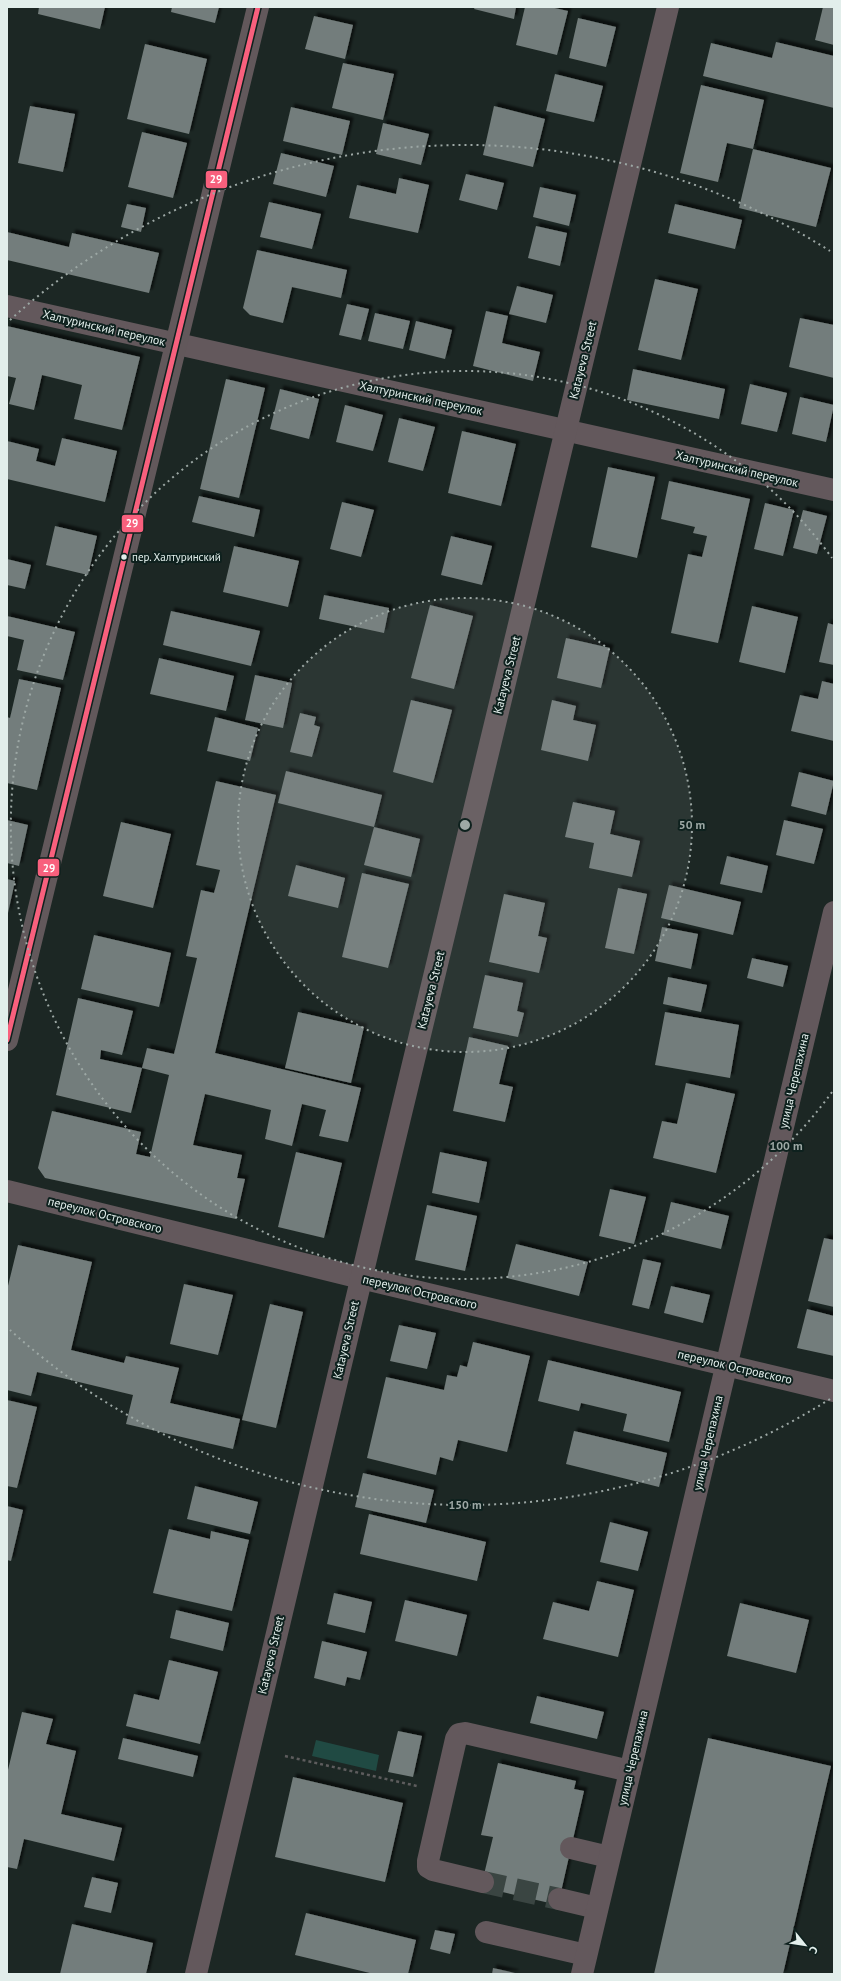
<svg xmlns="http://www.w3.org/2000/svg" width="841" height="1981" viewBox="0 0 841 1981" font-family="'PT Sans',sans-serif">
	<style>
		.green { fill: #204a43 }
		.building { fill: #737d7b; filter: url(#shadow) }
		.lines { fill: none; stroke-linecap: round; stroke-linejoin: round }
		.minor-tunnel { stroke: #3a4542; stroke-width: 22; stroke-dasharray: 22 11; stroke-linecap: butt }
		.path { stroke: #5d5c5d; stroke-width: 2.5; stroke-dasharray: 3 3; stroke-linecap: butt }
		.minor { stroke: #63585c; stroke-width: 22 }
		.major { stroke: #62585b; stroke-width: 22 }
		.bus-1-casing { stroke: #0e211e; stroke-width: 8 }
		.bus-1 { stroke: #f8607d; stroke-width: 5 }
		.ring { fill: none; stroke: #9da8a5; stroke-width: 2; stroke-dasharray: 2 4 }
		.bus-dot { fill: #e2eeeb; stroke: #0e211e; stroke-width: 1.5 }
		.labels { text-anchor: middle; stroke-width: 4; stroke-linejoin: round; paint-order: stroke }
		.bus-label { font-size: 11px; fill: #e2eeeb; stroke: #0e211e; text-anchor: start }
		.street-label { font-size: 12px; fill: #e2eeeb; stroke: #0e211e }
		.centre { fill: #9da8a5; stroke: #0e211e; stroke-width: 2 }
		.ring-label { font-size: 12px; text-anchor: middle; font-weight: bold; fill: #9da8a5; stroke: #0e211e; stroke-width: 4; stroke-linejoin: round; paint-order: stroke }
		.line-badge { stroke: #0e211e; stroke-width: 1.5 }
		.badge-label { font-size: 11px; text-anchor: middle; font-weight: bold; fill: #fff }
	</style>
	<defs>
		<filter id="shadow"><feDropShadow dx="3.5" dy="-3.5" stdDeviation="1" flood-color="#0009"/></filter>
	</defs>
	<rect width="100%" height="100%" fill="#1c2724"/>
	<path class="green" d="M316,1740L379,1755L376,1771L312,1756Z"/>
	<g class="building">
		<path d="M39,7H105L100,29L38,14Z"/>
		<path d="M172,7H219L215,23L171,12Z"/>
		<path d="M475,7H516L514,19L474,9Z"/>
		<path d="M525,7H550L568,11L557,55L516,45Z"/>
		<path d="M823,7H834V45L815,40Z"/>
		<path d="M314,16L353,25L345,59L305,49Z"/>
		<path d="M578,18L616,27L606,67L569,58Z"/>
		<path d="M776,42L834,56V108L703,76L711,43L772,58Z"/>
		<path d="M145,44L207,59L189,134L127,119Z"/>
		<path d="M343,63L394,74L383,120L332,108Z"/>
		<path d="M555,74L603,86L594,122L546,111Z"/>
		<path d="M701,85L764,100L753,149L727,143L718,182L680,173Z"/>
		<path d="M30,106L75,114L63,172L18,163Z"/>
		<path d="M494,106L545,119L533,167L483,155Z"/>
		<path d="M291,107L350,121L342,155L283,141Z"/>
		<path d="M383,123L429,134L421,165L376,154Z"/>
		<path d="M142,132L187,143L173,198L128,187Z"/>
		<path d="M753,149L831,168L816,227L739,208Z"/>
		<path d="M281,153L334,166L326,197L273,184Z"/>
		<path d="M466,174L504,183L497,210L459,200Z"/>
		<path d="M399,178L429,185L418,233L349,218L357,185L396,194Z"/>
		<path d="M540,187L576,195L569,226L533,217Z"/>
		<path d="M269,202L321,214L312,249L260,237Z"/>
		<path d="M127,204L146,208L141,232L121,227Z"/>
		<path d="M675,204L742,220L735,249L668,233Z"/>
		<path d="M536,226L567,233L560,266L528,258Z"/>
		<path d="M7,232L69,247L72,233L159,253L149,293L7,260Z"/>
		<path d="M257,250L347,270L341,298L292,287L283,323L250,315L243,308Z"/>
		<path d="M655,279L698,289L681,360L638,350Z"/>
		<path d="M517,286L553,295L546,323L509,314Z"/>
		<path d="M347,304L369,309L361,340L339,335Z"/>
		<path d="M486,311L508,316L502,343L540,352L533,381L473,366Z"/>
		<path d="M375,313L410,321L403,349L368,341Z"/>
		<path d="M800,318L834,325V378L789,367Z"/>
		<path d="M416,321L452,330L445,359L409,350Z"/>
		<path d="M7,326L140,357L122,430L74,419L82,385L42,375L34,410L9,404L16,378L7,376Z"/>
		<path d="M633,369L725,389L719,419L627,400Z"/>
		<path d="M226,379L265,388L239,498L200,489Z"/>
		<path d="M750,384L787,393L777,432L741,424Z"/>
		<path d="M280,389L319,399L309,439L270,429Z"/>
		<path d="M800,397L834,405L826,442L792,434Z"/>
		<path d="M345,405L383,415L373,451L336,442Z"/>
		<path d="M399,418L435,427L423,471L388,462Z"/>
		<path d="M462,431L516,444L501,506L448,493Z"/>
		<path d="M62,438L117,451L105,502L7,479V441L39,449L36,461L55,466Z"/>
		<path d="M608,467L655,477L637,558L591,547Z"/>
		<path d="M669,481L750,499L718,643L671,633L688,554L702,557L707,536L693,533L695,527L661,519Z"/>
		<path d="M199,496L260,510L254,537L192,522Z"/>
		<path d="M342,502L374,510L361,557L330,549Z"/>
		<path d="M765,503L794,510L783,556L754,549Z"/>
		<path d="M803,510L827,516L817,554L793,548Z"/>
		<path d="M55,526L97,536L88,575L46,565Z"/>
		<path d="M451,536L492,546L482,585L441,575Z"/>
		<path d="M234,546L299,561L288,607L223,592Z"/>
		<path d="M7,559L31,565L25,589L7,585Z"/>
		<path d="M324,595L389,608L384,633L319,619Z"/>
		<path d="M430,605L473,616L454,689L411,678Z"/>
		<path d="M752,606L798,617L785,673L739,662Z"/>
		<path d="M171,611L260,631L251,666L163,645Z"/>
		<path d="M7,616L75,632L63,680L17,670L24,640L7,636Z"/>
		<path d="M828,623L834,625V665L819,662Z"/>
		<path d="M566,638L610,648L601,688L557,678Z"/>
		<path d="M159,658L234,676L226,711L150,694Z"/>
		<path d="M255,675L292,683L283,728L245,720Z"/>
		<path d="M19,679L61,688L37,790L7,783V717L10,718Z"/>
		<path d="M822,681L834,684V741L791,731L800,695L818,699Z"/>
		<path d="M411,700L452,710L433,783L393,772Z"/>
		<path d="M552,700L576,706L573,720L596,725L588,761L541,750Z"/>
		<path d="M300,713L316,717L314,725L320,727L312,757L290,752Z"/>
		<path d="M215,717L258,728L250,761L207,751Z"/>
		<path d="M286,771L382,795L374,827L278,803Z"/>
		<path d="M799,772L834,781L826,815L791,806Z"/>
		<path d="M216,781L276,795L215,1053L361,1088L348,1142L319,1136L326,1110L302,1104L292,1146L265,1139L271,1110L205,1094L193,1145L242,1155L237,1178L245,1179L236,1219L45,1178L38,1168L52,1111L141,1132L136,1154L150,1157L169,1075L142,1068L147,1048L174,1054L197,958L186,956L201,890L214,893L220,870L196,865Z"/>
		<path d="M573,802L615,811L610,834L640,841L632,877L589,868L594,843L565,837Z"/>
		<path d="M7,820L28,825L19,866L7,863Z"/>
		<path d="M784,820L823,829L814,864L776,855Z"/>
		<path d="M121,822L171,834L153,908L103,896Z"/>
		<path d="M374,827L420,839L411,877L364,865Z"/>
		<path d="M727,856L768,866L762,893L720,884Z"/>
		<path d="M296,865L345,878L338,908L288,896Z"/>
		<path d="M362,873L409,884L388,968L342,957Z"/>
		<path d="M7,879L15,881L8,913H7Z"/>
		<path d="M669,885L741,902L733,935L661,918Z"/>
		<path d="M618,888L647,894L634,954L605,948Z"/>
		<path d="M504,894L545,903L538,936L547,938L539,973L489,962Z"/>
		<path d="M662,927L698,934L691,969L655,961Z"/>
		<path d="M94,935L171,953L159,1007L81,989Z"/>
		<path d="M752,958L788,966L783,987L747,978Z"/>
		<path d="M485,975L523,983L517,1011L524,1013L518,1037L473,1028Z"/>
		<path d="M668,977L707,985L701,1012L663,1004Z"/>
		<path d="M78,998L133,1011L122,1055L101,1050L100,1059L142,1068L131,1113L56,1095Z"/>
		<path d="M298,1012L364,1027L351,1083L285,1068Z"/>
		<path d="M665,1012L739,1025L730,1078L655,1065Z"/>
		<path d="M469,1037L508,1046L499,1084L513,1087L505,1122L453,1111Z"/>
		<path d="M686,1083L735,1094L716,1173L653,1158L662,1121L677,1124Z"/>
		<path d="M296,1152L342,1163L324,1238L278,1227Z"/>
		<path d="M440,1152L487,1162L479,1203L432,1193Z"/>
		<path d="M610,1189L646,1197L634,1244L599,1236Z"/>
		<path d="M671,1202L729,1216L721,1249L663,1235Z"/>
		<path d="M427,1205L477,1216L465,1271L415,1260Z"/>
		<path d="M824,1238L834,1240V1307L808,1301Z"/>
		<path d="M516,1244L588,1262L579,1296L507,1278Z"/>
		<path d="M18,1245L92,1262L71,1350L124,1363L126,1356L179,1368L170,1403L240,1419L233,1449L126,1424L133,1395L37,1372L31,1396L7,1390V1290Z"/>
		<path d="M643,1259L661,1263L649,1309L632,1305Z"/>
		<path d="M184,1284L233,1295L218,1355L170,1344Z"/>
		<path d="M671,1286L710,1295L703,1323L664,1313Z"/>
		<path d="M270,1304L303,1312L276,1428L242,1420Z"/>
		<path d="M807,1309L834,1316V1356L797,1348Z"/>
		<path d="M399,1325L436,1333L427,1369L390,1361Z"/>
		<path d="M473,1342L530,1356L507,1452L458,1440L453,1461L440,1457L436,1475L367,1458L386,1377L444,1390L447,1375L457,1377L460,1365L467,1367Z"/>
		<path d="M548,1360L681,1392L669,1442L623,1431L627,1414L581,1403L579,1411L538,1401Z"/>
		<path d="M7,1400L37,1407L17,1488L7,1486Z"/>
		<path d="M574,1431L667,1453L659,1487L566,1464Z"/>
		<path d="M363,1473L434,1490L426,1523L355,1507Z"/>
		<path d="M195,1486L258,1502L250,1534L187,1519Z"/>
		<path d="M7,1506L23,1510L11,1561L7,1560Z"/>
		<path d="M369,1514L486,1542L477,1581L360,1554Z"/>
		<path d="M610,1522L648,1532L638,1571L600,1562Z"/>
		<path d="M169,1529L210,1539L211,1531L249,1540L232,1611L153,1593Z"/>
		<path d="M597,1581L634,1590L618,1657L543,1639L553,1602L589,1611Z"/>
		<path d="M334,1593L372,1602L365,1633L327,1624Z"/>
		<path d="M405,1600L467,1615L457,1656L395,1641Z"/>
		<path d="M740,1603L809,1620L796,1673L727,1656Z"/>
		<path d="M176,1610L229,1623L223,1651L170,1638Z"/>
		<path d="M322,1641L367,1652L360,1680L347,1677L345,1686L314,1678Z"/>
		<path d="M169,1660L218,1672L200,1744L126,1726L134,1694L159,1700Z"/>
		<path d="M537,1696L604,1712L597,1739L530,1723Z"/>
		<path d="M22,1712L53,1719L46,1744L76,1751L61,1814L122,1828L114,1861L24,1839L17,1869L7,1867V1774Z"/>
		<path d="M398,1731L422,1736L413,1777L388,1772Z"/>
		<path d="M123,1738L198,1756L193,1777L118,1759Z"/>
		<path d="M708,1738L831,1766L783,1974H654Z"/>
		<path d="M498,1763L576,1781L574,1789L584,1791L558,1905L481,1887L493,1837L481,1835Z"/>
		<path d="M293,1777L403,1803L385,1882L275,1857Z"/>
		<path d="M92,1877L118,1883L111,1913L84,1907Z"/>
		<path d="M306,1913L416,1940L408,1974H374L295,1955Z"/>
		<path d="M72,1924L153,1943L146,1974H60Z"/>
		<path d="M435,1930L455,1934L450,1954L430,1949Z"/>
		<path d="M493,1968L515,1973V1974H492Z"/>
	</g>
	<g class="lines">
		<path class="minor-tunnel" d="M483,1882L559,1899"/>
		<path class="path" d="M285,1756L417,1786"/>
		<g class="minor">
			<path d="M7,306L834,490"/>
			<path d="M7,1191L361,1278L834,1391"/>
			<path d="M571,1848L609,1857"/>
			<path d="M483,1882L433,1870L428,1867V1861L456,1739L459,1734L465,1733L630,1771"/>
			<path d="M559,1899L597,1908"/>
			<path d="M486,1932L586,1955"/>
			<path d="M196,1974L370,1242L668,7"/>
			<path d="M582,1974L834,912"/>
		</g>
		<path class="major" d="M7,1040L258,7"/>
		<defs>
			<path id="bus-1" d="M7,1040L258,7"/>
		</defs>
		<use href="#bus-1" class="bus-1-casing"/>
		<use href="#bus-1" class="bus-1"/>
	</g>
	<circle cx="465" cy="825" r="227" fill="#9da8a5" fill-opacity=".12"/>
	<g class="ring">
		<circle cx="465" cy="825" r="227"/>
		<path d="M832 1092A454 454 0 1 1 832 558"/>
		<path d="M830 1399A680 680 0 0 1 10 1330M10 320A680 680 0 0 1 830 251"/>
	</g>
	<circle class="bus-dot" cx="124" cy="557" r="3.5"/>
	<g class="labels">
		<g class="bus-label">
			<text x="132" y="561">пер. Халтуринский</text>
		</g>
		<g class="street-label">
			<text transform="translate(104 328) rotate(13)" y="4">Халтуринский переулок</text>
			<text transform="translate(583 360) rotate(-76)" y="4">Katayeva Street</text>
			<text transform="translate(421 398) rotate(12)" y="4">Халтуринский переулок</text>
			<text transform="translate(737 469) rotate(13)" y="4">Халтуринский переулок</text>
			<text transform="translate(507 675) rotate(-76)" y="4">Katayeva Street</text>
			<text transform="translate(431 990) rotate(-76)" y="4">Katayeva Street</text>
			<text transform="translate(794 1081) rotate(-77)" y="4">улица Черепахина</text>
			<text transform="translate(105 1215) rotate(14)" y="4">переулок Островского</text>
			<text transform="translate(420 1292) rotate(13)" y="4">переулок Островского</text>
			<text transform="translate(346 1340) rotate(-77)" y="4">Katayeva Street</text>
			<text transform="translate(735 1367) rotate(13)" y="4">переулок Островского</text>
			<text transform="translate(708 1443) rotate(-77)" y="4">улица Черепахина</text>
			<text transform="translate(271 1655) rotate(-77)" y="4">Katayeva Street</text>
			<text transform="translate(633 1758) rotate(-77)" y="4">улица Черепахина</text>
		</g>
	</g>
	<circle cx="465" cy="825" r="6" class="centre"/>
	<g class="ring-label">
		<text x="692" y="829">50 m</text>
		<text x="786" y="1150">100 m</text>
		<text x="465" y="1509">150 m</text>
	</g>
	<g class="line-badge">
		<rect x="205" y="170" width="23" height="19" rx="4" fill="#f8607d"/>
		<rect x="121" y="514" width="23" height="19" rx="4" fill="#f8607d"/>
		<rect x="37" y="858" width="23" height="19" rx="4" fill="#f8607d"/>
	</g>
	<g class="badge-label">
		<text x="216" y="183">29</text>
		<text x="132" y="527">29</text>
		<text x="49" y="872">29</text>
	</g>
	<rect width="841" height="1981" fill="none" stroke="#e2eeeb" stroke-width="16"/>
	<g transform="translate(805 1945) rotate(120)" stroke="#0e211e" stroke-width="3" paint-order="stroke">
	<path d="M0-3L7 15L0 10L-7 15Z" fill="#e2eeeb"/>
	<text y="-6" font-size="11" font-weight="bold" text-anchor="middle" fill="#e2eeeb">С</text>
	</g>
</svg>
